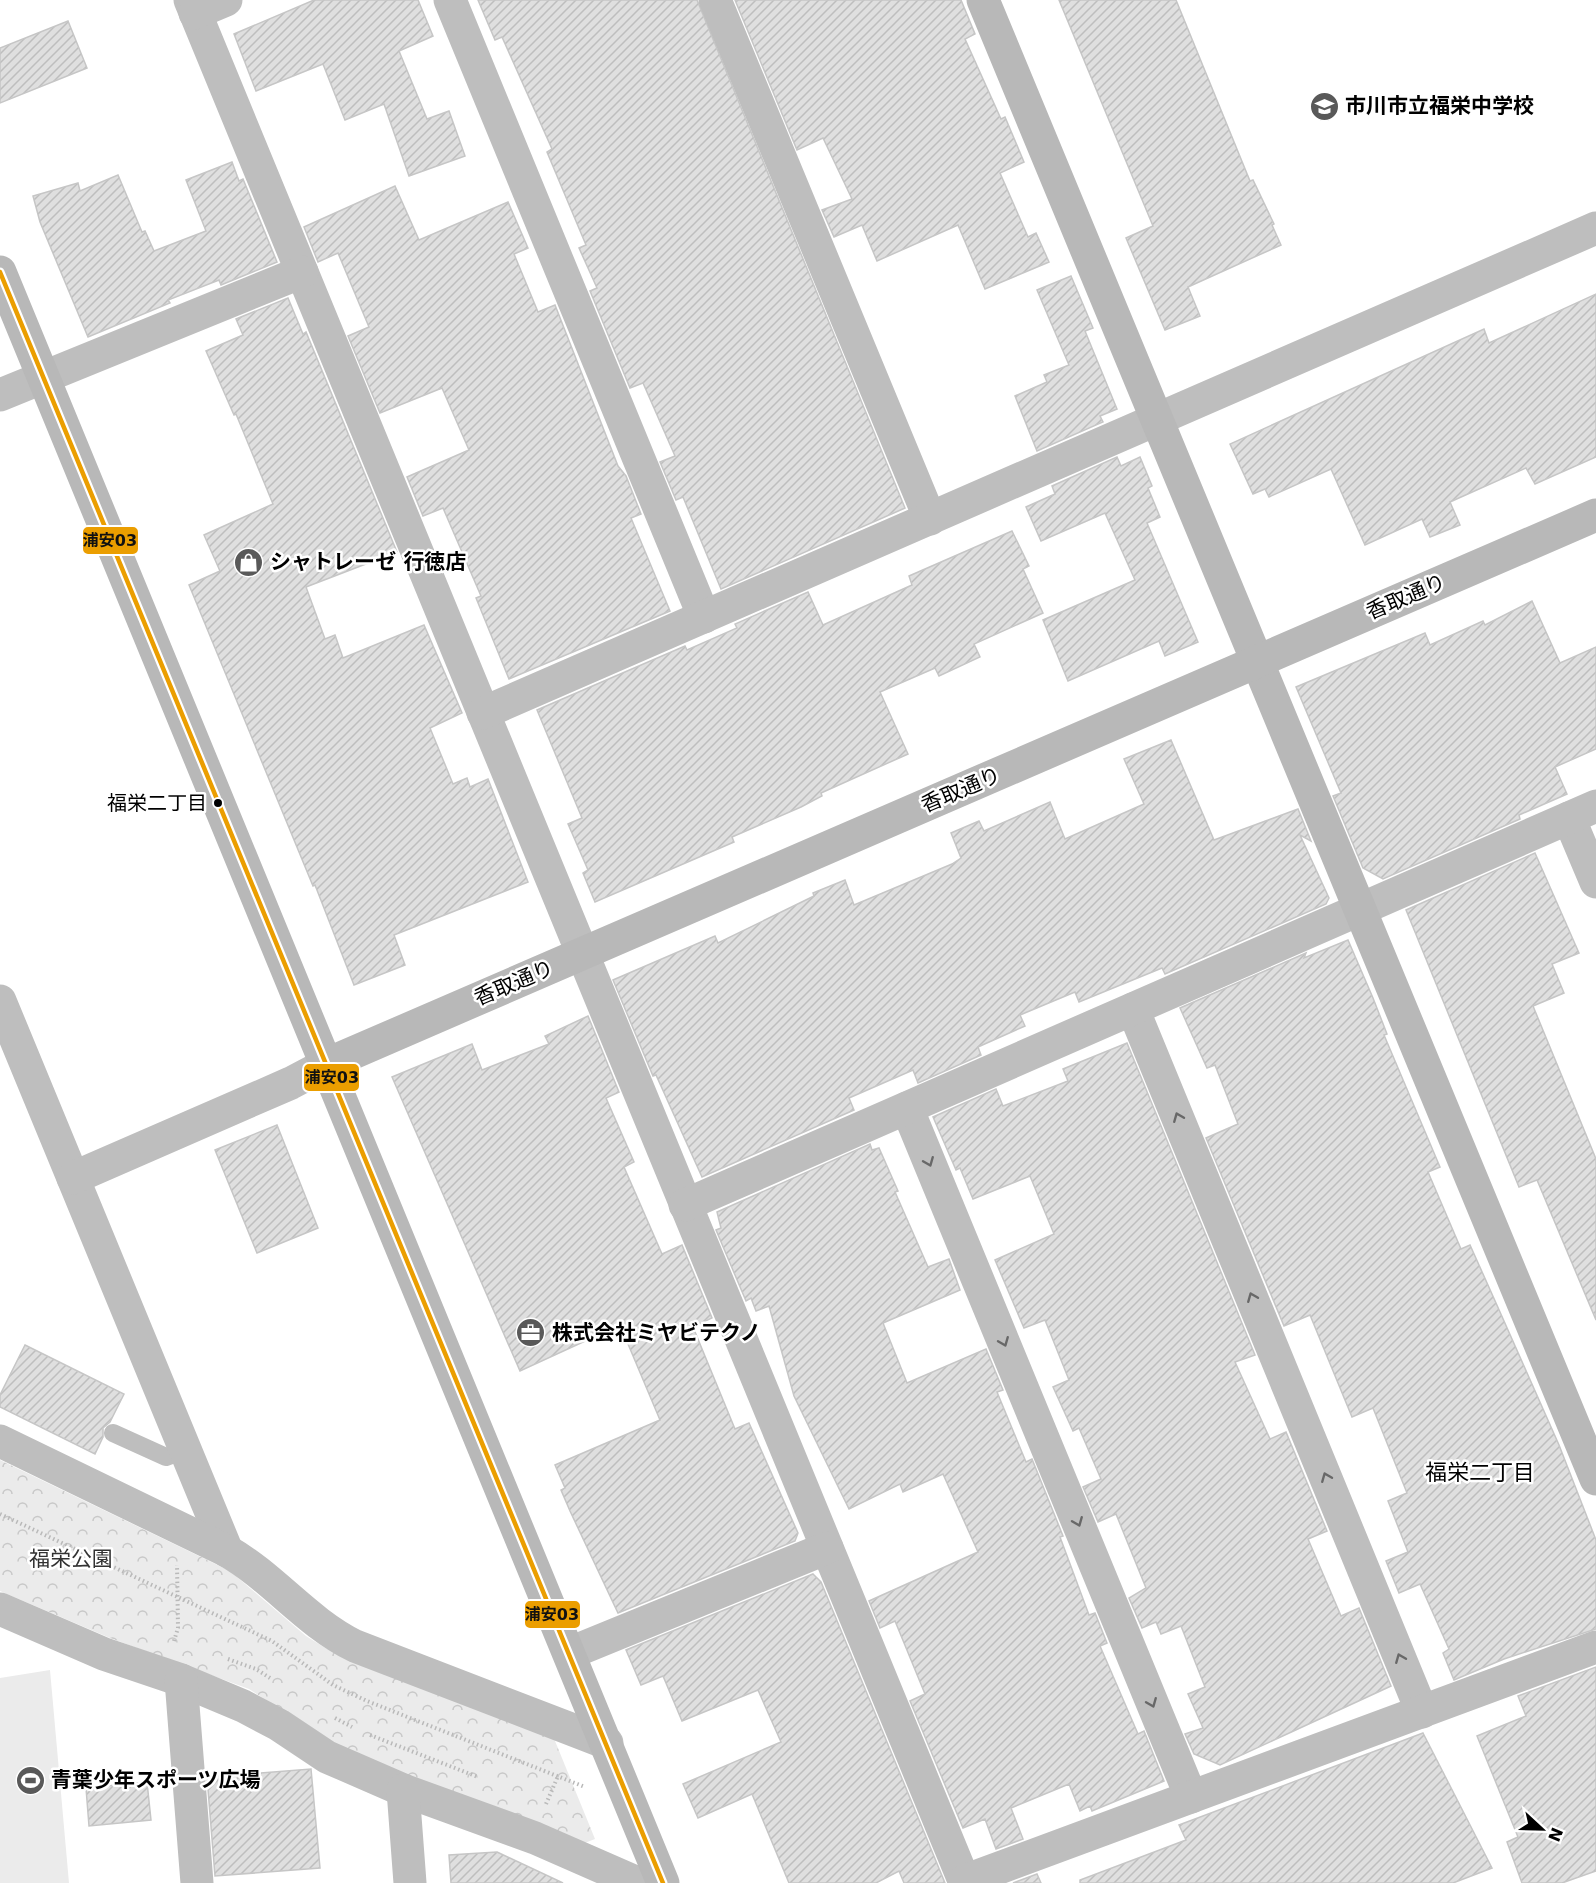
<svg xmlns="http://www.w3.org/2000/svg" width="1596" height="1883" viewBox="0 0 1596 1883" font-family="'DejaVu Sans','Noto Sans JP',sans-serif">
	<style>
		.grass { fill: #ebebeb }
		.forest { fill: url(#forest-crowns) }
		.building { fill: url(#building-hatch); stroke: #c6c6c6; stroke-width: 1.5 }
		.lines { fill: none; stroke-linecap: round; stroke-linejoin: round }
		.path { stroke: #b9b9b9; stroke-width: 4; stroke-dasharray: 1.5 3; stroke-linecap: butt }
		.lane { stroke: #bebebe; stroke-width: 18 }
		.street { stroke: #bebebe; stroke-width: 33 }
		.secondary { stroke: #b8b8b8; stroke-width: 33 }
		.bus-1-casing { stroke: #fff; stroke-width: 9 }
		.bus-1 { stroke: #eb9e00; stroke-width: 4.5 }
		.oneway { stroke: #686868 }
		.bus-dot { fill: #000; stroke: #fff; stroke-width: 2 }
		.labels { text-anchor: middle; stroke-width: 5; stroke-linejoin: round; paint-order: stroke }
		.bus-label { font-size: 20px; fill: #000; stroke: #fff; text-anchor: end }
		.poi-label { font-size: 21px; font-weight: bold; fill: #000; stroke: #fff; text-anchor: start }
		.street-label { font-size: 21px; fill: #000; stroke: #fff }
		.park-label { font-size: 21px; fill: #323232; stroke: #fff }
		.neighbourhood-label { font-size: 22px; fill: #000; stroke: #fff }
		.line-badge { stroke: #fff; stroke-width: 2 }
		.pale-badge-label { font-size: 16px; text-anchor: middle; font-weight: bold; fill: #111 }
	</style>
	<defs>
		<pattern id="forest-crowns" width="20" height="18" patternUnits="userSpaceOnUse" patternTransform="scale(1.5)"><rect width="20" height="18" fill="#ebebeb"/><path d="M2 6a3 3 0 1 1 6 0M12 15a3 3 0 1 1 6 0" fill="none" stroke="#c8c8c8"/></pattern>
		<pattern id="building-hatch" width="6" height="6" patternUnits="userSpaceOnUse" patternTransform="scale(1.5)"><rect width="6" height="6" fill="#dfdfdf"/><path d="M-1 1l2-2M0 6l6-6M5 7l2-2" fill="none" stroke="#bebebe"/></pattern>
	</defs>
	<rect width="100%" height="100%" fill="#fff"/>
	<path class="grass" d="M50,1670L69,1883H0V1678Z"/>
	<path class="forest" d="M0,1460L230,1571L306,1636L327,1649L553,1736L595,1839L582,1844L351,1754L249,1689L110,1638L0,1591Z"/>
	<g class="building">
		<path d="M314,0H418L433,36L399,51L427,119L449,111L465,156L409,176L384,104L345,120L323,64L256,91L234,34Z"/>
		<path d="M478,0H697L905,508L721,589L683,497L676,500L660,462L675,456L643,383L630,388L590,291L597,288L579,248L586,245L547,152L552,149L502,37L495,40Z"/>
		<path d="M735,0H961L975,34L965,39L1001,119L1005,117L1024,162L1000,173L1028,237L1036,233L1049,262L985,289L958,225L877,261L862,225L834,237L822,210L852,199L823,138L797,150Z"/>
		<path d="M1059,0H1176L1250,181L1253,180L1274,224L1272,225L1281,245L1188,287L1200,316L1165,330L1126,238L1153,226Z"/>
		<path d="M68,21L87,68L0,103V48Z"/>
		<path d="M232,162L239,181L243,179L277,262L221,285L219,280L168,300L170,303L88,337L40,222L33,196L78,183L80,191L118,175L142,232L145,231L154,251L206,231L186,180Z"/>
		<path d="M395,186L419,240L508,202L528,248L514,254L538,312L555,305L618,466L626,476L641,514L631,518L670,611L509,679L476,598L481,596L443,508L423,516L407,477L469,450L442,388L380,413L348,336L369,327L338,253L318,262L304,227Z"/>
		<path d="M1071,276L1093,328L1085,331L1117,409L1100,416L1103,422L1037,451L1015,396L1047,382L1044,375L1069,365L1037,290Z"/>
		<path d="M1596,294V457L1535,484L1526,468L1450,502L1460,525L1430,537L1422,519L1365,545L1331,469L1269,497L1265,489L1253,494L1230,444L1484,329L1489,343Z"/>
		<path d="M288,298L303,334L306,332L397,552L306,587L325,639L335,635L343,658L424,625L462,713L430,728L453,784L467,778L470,787L488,779L528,882L394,935L405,965L354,985L315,885L313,886L189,585L220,571L204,535L273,504L236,414L234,415L206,351L243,335L236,319Z"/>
		<path d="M1117,457L1121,466L1140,457L1152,486L1148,488L1160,517L1147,523L1198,642L1165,656L1159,641L1068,681L1043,620L1135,580L1105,513L1041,541L1026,507L1055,494L1052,486Z"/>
		<path d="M1012,531L1029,566L1023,569L1043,613L974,644L980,657L939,676L935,668L880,692L908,754L821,793L822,796L801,807L732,837L734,842L595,902L583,873L588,870L568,824L582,818L537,710L685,646L687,650L737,628L735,624L808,592L823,625L912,585L909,576Z"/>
		<path d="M1532,601L1560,663L1596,647V749L1555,767L1567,794L1519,815L1520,819L1383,879L1363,868L1333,796L1341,793L1296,687L1425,633L1430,645L1483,621L1485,625Z"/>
		<path d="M1171,740L1214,840L1298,809L1311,841L1300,835L1329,898L1326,904L1165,974L1162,968L1079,1002L1075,992L1020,1015L1025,1026L978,1047L981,1055L918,1083L913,1070L849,1098L854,1110L702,1177L656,1075L653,1076L613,980L715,936L718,943L814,896L813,893L845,880L854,905L952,864L961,858L951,833L979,821L984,831L1050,802L1065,839L1144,804L1124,759Z"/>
		<path d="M1535,853L1579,953L1552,964L1564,993L1533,1006L1596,1159V1320L1537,1180L1519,1187L1406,910Z"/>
		<path d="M1348,940L1373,998L1387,1034L1384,1035L1440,1167L1428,1172L1461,1249L1470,1245L1496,1303L1559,1445L1596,1540V1629L1504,1659L1454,1680L1443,1653L1449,1649L1420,1584L1399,1593L1386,1561L1408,1552L1388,1501L1407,1493L1373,1408L1352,1417L1310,1315L1284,1326L1206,1138L1238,1124L1215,1065L1207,1068L1180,1008L1306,953L1304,958Z"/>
		<path d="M588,1016L619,1092L606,1098L634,1162L624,1167L662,1254L682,1245L712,1318L693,1327L735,1429L749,1423L798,1533L795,1541L618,1613L570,1511L561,1490L565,1488L555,1465L660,1420L620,1325L520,1371L392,1077L472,1044L482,1070L549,1044L545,1036Z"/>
		<path d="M1127,1043L1255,1355L1235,1362L1270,1439L1286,1432L1327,1531L1308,1539L1341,1616L1359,1608L1391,1686L1220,1765L1194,1754L1185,1734L1203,1728L1188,1694L1205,1687L1181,1626L1161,1634L1156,1622L1142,1628L1129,1598L1146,1588L1116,1514L1098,1522L1083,1487L1101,1479L1079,1428L1073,1431L1053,1387L1069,1380L1045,1320L1024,1328L995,1260L1054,1234L1030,1176L973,1199L960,1168L956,1170L933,1117L996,1089L1003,1106L1068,1081L1063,1069Z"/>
		<path d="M277,1125L318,1228L257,1253L215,1150Z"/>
		<path d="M870,1144L872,1150L879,1148L898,1191L895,1192L928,1267L949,1259L960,1290L883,1323L907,1383L986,1349L1003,1390L997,1392L1026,1462L1032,1459L1063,1536L1060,1537L1089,1615L1095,1613L1107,1643L1100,1646L1138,1734L1144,1731L1164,1781L1092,1811L1090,1806L1080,1811L1069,1784L1011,1808L1023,1839L996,1849L985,1819L963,1828L910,1701L925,1694L895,1621L880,1628L869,1601L978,1552L943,1474L903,1492L900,1484L849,1509L794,1396L769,1306L756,1311L751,1298L746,1301L716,1230L721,1228L717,1212Z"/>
		<path d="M25,1345L124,1394L110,1422L103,1428V1437L95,1454L0,1407V1395Z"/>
		<path d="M813,1574L821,1582L945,1883H904L899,1871L876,1883H789L752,1794L698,1818L683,1784L781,1742L758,1690L682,1721L663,1676L641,1685L626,1650Z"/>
		<path d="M1596,1667V1871L1562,1883H1522L1507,1842L1518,1837L1477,1736L1526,1716L1518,1696Z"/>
		<path d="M1423,1733L1492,1868L1453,1883H1080V1880L1186,1840L1179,1825Z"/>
		<path d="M311,1769L320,1868L215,1876L207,1777Z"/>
		<path d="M147,1782L151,1820L89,1826L86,1788Z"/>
		<path d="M497,1852L563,1883H451L449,1855Z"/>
		<path d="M1037,1874L1041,1883H1013Z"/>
	</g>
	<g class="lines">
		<g class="path">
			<path d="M0,1514L272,1641L333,1685L367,1701L585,1787"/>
			<path d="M174,1641L178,1628L177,1565"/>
			<path d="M228,1659L256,1669L270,1678"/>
			<path d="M335,1718L352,1727"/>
			<path d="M370,1735L478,1777"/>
			<path d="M546,1804L558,1776"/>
		</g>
		<path class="lane" d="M113,1433L166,1457L185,1450"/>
		<g class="street">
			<path d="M190,0L965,1883"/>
			<path d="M450,0L704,617"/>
			<path d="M715,0L930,519"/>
			<path d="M195,13L226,0"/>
			<path d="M0,395L302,272"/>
			<path d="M483,713L1596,228"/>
			<path d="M1569,818L1596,882"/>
			<path d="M0,1001L227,1551"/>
			<path d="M1133,1009L1422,1712"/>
			<path d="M907,1108L1191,1797"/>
			<path d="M73,1178L291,1083L325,1065"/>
			<path d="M685,1205L1596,806"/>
			<path d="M0,1441L227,1551C274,1578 306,1622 355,1646L607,1743"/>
			<path d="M0,1609L104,1654L181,1680L243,1706L279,1725L327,1757L403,1790L535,1838L638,1883"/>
			<path d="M570,1653L827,1548"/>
			<path d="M181,1680L197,1883"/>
			<path d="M403,1790L410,1883"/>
			<path d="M964,1881L1596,1647"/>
		</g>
		<g class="secondary">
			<path d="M983,0L1596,1479"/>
			<path d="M0,272L663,1883"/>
			<path d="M325,1065L1596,515"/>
		</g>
		<defs>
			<path id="bus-1" d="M0,272L663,1883"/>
		</defs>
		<use href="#bus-1" class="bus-1-casing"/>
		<use href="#bus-1" class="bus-1"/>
	</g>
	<defs><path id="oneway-chevron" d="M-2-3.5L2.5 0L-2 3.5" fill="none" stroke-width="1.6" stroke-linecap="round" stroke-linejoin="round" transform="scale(1.5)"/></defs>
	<g class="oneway">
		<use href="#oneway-chevron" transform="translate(1178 1117) rotate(-112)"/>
		<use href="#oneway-chevron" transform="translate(929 1162) rotate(68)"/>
		<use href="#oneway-chevron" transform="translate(1252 1297) rotate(-112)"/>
		<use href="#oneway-chevron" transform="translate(1004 1342) rotate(68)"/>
		<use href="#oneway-chevron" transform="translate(1326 1477) rotate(-112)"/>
		<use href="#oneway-chevron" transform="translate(1078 1522) rotate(68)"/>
		<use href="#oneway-chevron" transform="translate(1400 1658) rotate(-112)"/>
		<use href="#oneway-chevron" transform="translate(1152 1703) rotate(68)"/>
	</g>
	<defs>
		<symbol id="school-disc" viewBox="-11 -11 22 22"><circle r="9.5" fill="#595959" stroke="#fff"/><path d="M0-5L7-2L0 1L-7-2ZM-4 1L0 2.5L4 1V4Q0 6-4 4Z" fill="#fff"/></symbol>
		<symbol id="shop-disc" viewBox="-11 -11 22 22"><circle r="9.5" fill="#595959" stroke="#fff"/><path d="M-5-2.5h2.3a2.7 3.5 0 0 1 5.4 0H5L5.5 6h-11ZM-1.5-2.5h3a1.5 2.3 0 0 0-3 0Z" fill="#fff"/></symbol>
		<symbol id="office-disc" viewBox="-11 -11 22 22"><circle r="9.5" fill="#595959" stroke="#fff"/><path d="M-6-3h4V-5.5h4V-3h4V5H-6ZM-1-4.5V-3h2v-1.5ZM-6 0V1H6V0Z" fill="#fff"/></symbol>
		<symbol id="stadium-disc" viewBox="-11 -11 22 22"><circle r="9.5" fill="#595959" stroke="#fff"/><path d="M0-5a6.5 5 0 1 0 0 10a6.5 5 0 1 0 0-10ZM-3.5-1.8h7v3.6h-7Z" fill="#fff"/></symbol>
	</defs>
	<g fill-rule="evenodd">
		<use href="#school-disc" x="1308" y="90" width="33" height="33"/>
		<use href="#shop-disc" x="232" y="546" width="33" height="33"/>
		<use href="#office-disc" x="514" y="1316" width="33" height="33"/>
		<use href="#stadium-disc" x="14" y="1764" width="33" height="33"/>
	</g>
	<circle class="bus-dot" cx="218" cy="803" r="5"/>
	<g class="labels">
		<g class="bus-label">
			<text x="207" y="810">福栄二丁目</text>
		</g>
		<g class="poi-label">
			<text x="1345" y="113">市川市立福栄中学校</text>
			<text x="270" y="569">シャトレーゼ 行徳店</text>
			<text x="552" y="1340">株式会社ミヤビテクノ</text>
			<text x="51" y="1787">青葉少年スポーツ広場</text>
		</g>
		<g class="street-label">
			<text transform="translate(1406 597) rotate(-23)" y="7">香取通り</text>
			<text transform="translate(961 790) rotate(-23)" y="7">香取通り</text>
			<text transform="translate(514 983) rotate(-23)" y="7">香取通り</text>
		</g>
		<g class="park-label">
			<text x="71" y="1566">福栄公園</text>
		</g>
		<g class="neighbourhood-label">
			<text x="1480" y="1480">福栄二丁目</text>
		</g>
	</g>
	<g class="line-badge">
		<rect x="82" y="526" width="57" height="29" rx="6" fill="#eb9e00"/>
		<rect x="303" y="1063" width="57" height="29" rx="6" fill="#eb9e00"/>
		<rect x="524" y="1600" width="57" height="29" rx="6" fill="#eb9e00"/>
	</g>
	<g class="pale-badge-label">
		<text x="110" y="546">浦安03</text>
		<text x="332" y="1083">浦安03</text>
		<text x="552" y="1620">浦安03</text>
	</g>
	<g transform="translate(1542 1829) rotate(112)" stroke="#ffffff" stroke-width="4.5" paint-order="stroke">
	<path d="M0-4.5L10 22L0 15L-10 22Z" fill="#000000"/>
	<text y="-9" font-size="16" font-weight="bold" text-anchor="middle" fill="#000000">N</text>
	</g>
</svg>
